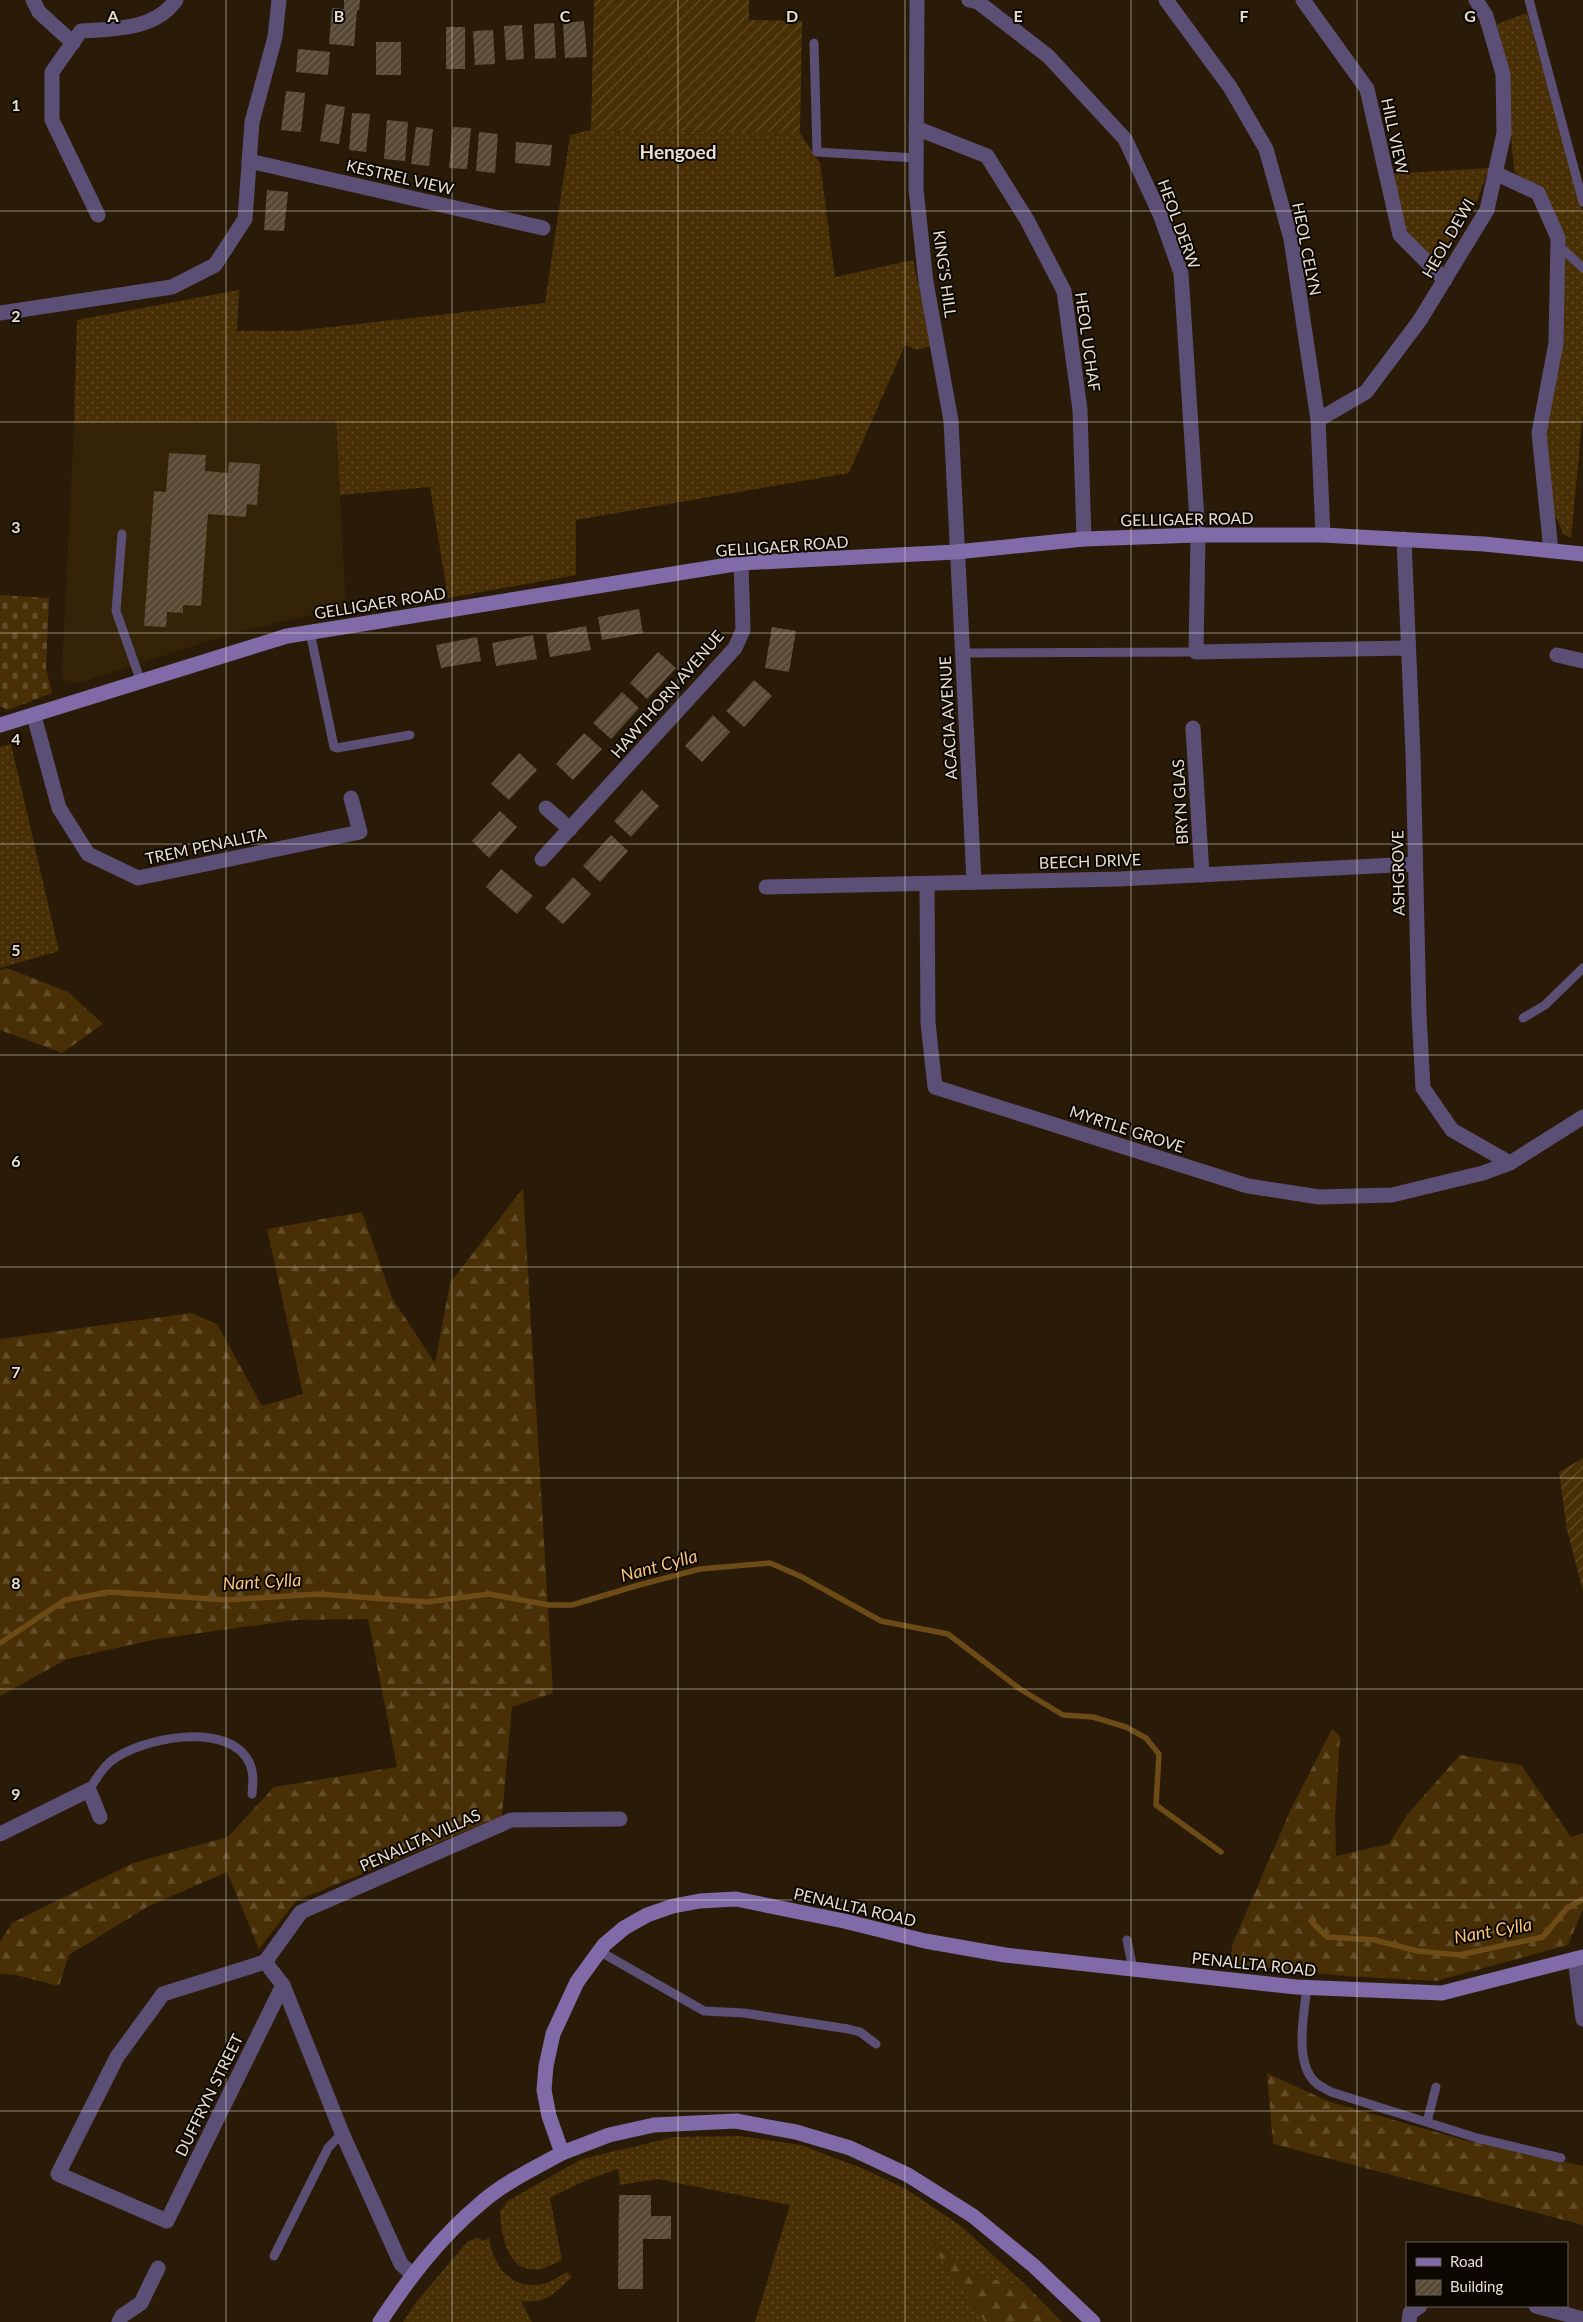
<svg xmlns="http://www.w3.org/2000/svg" width="1583" height="2322" viewBox="0 0 1583 2322" font-family="Lato,sans-serif">
	<style>
		.built { fill: #352307 }
		.grass { fill: url(#grass-dots) }
		.forest { fill: url(#forest-firs) }
		.cemetery { fill: url(#cemetery-stones) }
		.garden { fill: url(#garden-furrows) }
		.lines { fill: none; stroke-linecap: round; stroke-linejoin: round }
		.stream { stroke: #6c4b17; stroke-width: 5.5 }
		.building { fill: url(#building-hatch) }
		.lane { stroke: #5c4f75; stroke-width: 9 }
		.street { stroke: #5c4f75; stroke-width: 15 }
		.secondary { stroke: #806aa7; stroke-width: 15 }
		.grid { fill: none; stroke: #e7ded2; stroke-width: 1; stroke-opacity: 0.55 }
		.labels { text-anchor: middle; stroke-width: 4; stroke-linejoin: round; paint-order: stroke }
		.street-label { font-size: 16px; fill: #e7ded2; stroke: #0d0702 }
		.water-label { font-size: 18px; font-style: italic; fill: #f9c47a; stroke: #0d0702 }
		.quarter-label { font-size: 19px; font-weight: bold; fill: #e7ded2; stroke: #0d0702 }
		.grid-label { font-size: 16px; text-anchor: middle; font-weight: bold; fill: #e7ded2; stroke: #0d0702; stroke-width: 4; stroke-linejoin: round; paint-order: stroke }
	</style>
	<defs>
		<pattern id="grass-dots" width="8" height="8" patternUnits="userSpaceOnUse" patternTransform="scale(1.25)"><rect width="8" height="8" fill="#482f05"/><path d="M2 2h.1M6 6h.1" fill="none" stroke="#624d29" stroke-width="1.8" stroke-linecap="round"/></pattern>
		<pattern id="forest-firs" width="22" height="20" patternUnits="userSpaceOnUse" patternTransform="scale(1.25)"><rect width="22" height="20" fill="#482f05"/><path d="M5 1l3.5 6h-7zM16 11l3.5 6h-7z" fill="#624d29"/></pattern>
		<pattern id="cemetery-stones" width="16" height="16" patternUnits="userSpaceOnUse" patternTransform="scale(1.25)"><rect width="16" height="16" fill="#482f05"/><path d="M2 7V4a2 2 0 0 1 4 0v3zM10 15v-3a2 2 0 0 1 4 0v3z" fill="#624d29"/></pattern>
		<pattern id="garden-furrows" width="10" height="10" patternUnits="userSpaceOnUse" patternTransform="scale(1.25)"><rect width="10" height="10" fill="#482f05"/><path d="M-1 1l2-2M0 10L10 0M9 11l2-2" fill="none" stroke="#624d29"/></pattern>
		<pattern id="building-hatch" width="6" height="6" patternUnits="userSpaceOnUse" patternTransform="scale(1.25)"><rect width="6" height="6" fill="#584934"/><path d="M-1 1l2-2M0 6l6-6M5 7l2-2" fill="none" stroke="#706350"/></pattern>
	</defs>
	<rect width="100%" height="100%" fill="#291b07"/>
	<path class="built" d="M336,420L346,607L233,633L77,684L63,679L62,670L74,423Z"/>
	<g class="grass">
		<path d="M1527,13L1583,213V413L1571,538L1563,534L1550,502L1543,433L1562,238L1514,170L1506,76L1497,24Z"/>
		<path d="M591,130L800,133L820,163L835,277L913,260L932,346L916,350L905,345L849,473L576,520V575L448,598L430,487L340,495L336,420L74,423L77,320L239,290L237,331H295L545,303L570,135Z"/>
		<path d="M1489,168L1477,201L1454,241L1445,251L1435,257L1424,256L1408,240L1388,174Z"/>
		<path d="M11,744L59,951L0,968V747Z"/>
		<path d="M740,2136L801,2145L864,2169L906,2189L961,2226L1028,2287L975,2275L926,2237L985,2322H755L790,2205L657,2179L620,2185L618,2169L584,2181L550,2198L562,2260C555,2263 547,2268 540,2269C507,2275 501,2234 500,2211L509,2200L582,2159L674,2137Z"/>
		<path d="M478,2238L483,2241L489,2238C493,2267 513,2292 546,2283C553,2281 561,2275 567,2272L572,2277C554,2293 547,2304 521,2301L532,2322H403L417,2301L468,2241Z"/>
	</g>
	<g class="forest">
		<path d="M7,968L68,992L103,1024L62,1053L0,1030V971Z"/>
		<path d="M523,1188L553,1693L512,1707L502,1816L296,1901L259,1949L227,1872L149,1906L69,1955L59,1986L16,1975L0,1974V1942L12,1923L133,1863L228,1837L274,1787L397,1767L368,1619L295,1620L157,1639L67,1659L0,1696V1339L191,1313L217,1324L262,1406L303,1394L267,1229L362,1212L392,1298L435,1363L450,1283Z"/>
		<path d="M1332,1729L1340,1736L1335,1817L1336,1856L1389,1844L1406,1816L1460,1755L1521,1765L1571,1837L1583,1833V1909L1568,1945L1436,1981L1345,1976L1229,1964L1233,1943L1290,1811Z"/>
		<path d="M1267,2073L1330,2102L1464,2140L1583,2166V2225L1273,2144Z"/>
		<path d="M925,2236L975,2275L1028,2287L1062,2322H985Z"/>
	</g>
	<path class="cemetery" d="M0,595L49,598L46,668L52,693L8,710L0,706Z"/>
	<g class="garden">
		<path d="M594,0H749V20L802,21L800,133L591,130Z"/>
		<path d="M1583,1458V1591L1567,1530L1559,1472Z"/>
	</g>
	<g class="lines">
		<g class="stream">
			<path d="M0,1643L65,1600L109,1592L227,1600L318,1594L427,1602L489,1594L549,1605H572L639,1585L700,1569L770,1563L800,1576L881,1621L948,1634L1020,1689L1063,1715L1093,1717L1126,1727L1146,1738L1159,1754L1156,1805L1221,1852"/>
			<path d="M1311,1921L1327,1937L1375,1940L1417,1951L1459,1955L1543,1937L1567,1908L1583,1899"/>
		</g>
	</g>
	<g class="building">
		<path d="M344,0H360L359,10H357L354,46L329,44L332,8L344,9Z"/>
		<path d="M584,21L587,57L565,58L563,23Z"/>
		<path d="M554,23L556,58L535,59L534,24Z"/>
		<path d="M522,25L524,59L506,60L504,26Z"/>
		<rect x="446" y="27" width="19" height="42"/>
		<path d="M493,30L495,64L475,65L473,31Z"/>
		<rect x="376" y="42" width="25" height="33"/>
		<path d="M298,49L330,52L328,75L296,72Z"/>
		<path d="M286,91L305,93L301,132L281,130Z"/>
		<path d="M326,104L345,107L339,144L320,141Z"/>
		<path d="M352,113L370,114L366,152L349,150Z"/>
		<path d="M387,120L408,122L405,161L384,159Z"/>
		<path d="M416,127L433,129L429,166L411,164Z"/>
		<path d="M453,127L471,128L467,169L449,168Z"/>
		<path d="M479,132L498,134L495,173L476,171Z"/>
		<path d="M516,142L552,145L550,166L515,163Z"/>
		<path d="M267,190L288,192L284,231L264,230Z"/>
		<path d="M169,453L206,455L205,471L228,473L229,462L260,464L257,505L247,504L246,517L208,514L201,606L183,605V613L167,612L166,627L144,626L154,491L166,492Z"/>
		<path d="M639,609L643,633L602,640L598,617Z"/>
		<path d="M586,626L591,650L550,657L546,634Z"/>
		<path d="M772,627L796,631L789,672L765,668Z"/>
		<path d="M533,635L537,659L496,666L492,643Z"/>
		<path d="M477,637L481,661L441,668L436,645Z"/>
		<path d="M658,652L676,668L647,699L630,683Z"/>
		<path d="M754,680L772,696L744,727L726,711Z"/>
		<path d="M622,692L639,708L611,739L593,723Z"/>
		<path d="M713,715L730,732L702,762L685,746Z"/>
		<path d="M584,733L602,749L573,780L556,764Z"/>
		<path d="M519,753L537,770L509,800L491,784Z"/>
		<path d="M642,790L659,806L631,837L614,821Z"/>
		<path d="M500,811L517,827L489,858L472,841Z"/>
		<path d="M611,835L628,851L600,882L583,866Z"/>
		<path d="M501,869L533,896L517,914L486,887Z"/>
		<path d="M573,877L591,894L563,924L545,908Z"/>
		<path d="M619,2195H651V2216H671V2239H643V2289H618Z"/>
	</g>
	<g class="lines">
		<g class="lane">
			<path d="M1529,0L1583,202"/>
			<path d="M814,43L817,152L916,158"/>
			<path d="M1558,245L1583,268"/>
			<path d="M122,534L116,611L141,682"/>
			<path d="M310,632L334,747L337,748L410,735"/>
			<path d="M962,653L1196,652"/>
			<path d="M1523,1018L1545,1005L1583,968"/>
			<path d="M89,1790C95,1780 101,1770 110,1762C139,1738 230,1719 250,1764C254,1774 253,1783 252,1794"/>
			<path d="M1127,1940L1133,1969"/>
			<path d="M599,1951L704,2011L744,2013L848,2029L860,2032L876,2044"/>
			<path d="M1307,1987C1304,2013 1294,2062 1315,2082C1319,2086 1326,2089 1331,2092L1477,2138L1561,2158"/>
			<path d="M1427,2122L1436,2087"/>
			<path d="M274,2256L328,2148L342,2133"/>
		</g>
		<g class="street">
			<path d="M33,0L39,12L73,43"/>
			<path d="M917,0L916,189L926,282L951,421L974,882"/>
			<path d="M969,0L978,2L1048,56L1125,139L1160,214L1181,273L1198,535L1196,652L1408,648"/>
			<path d="M1166,0L1230,87L1266,149L1291,239L1318,420L1323,535"/>
			<path d="M1303,0L1367,89L1400,235L1445,280"/>
			<path d="M916,128L987,156L1027,220L1064,291L1080,410L1084,539"/>
			<path d="M249,161L543,228"/>
			<path d="M1495,173L1538,193L1558,238L1556,343L1539,433L1551,551"/>
			<path d="M98,215L52,120V72L81,31C114,29 155,30 176,0"/>
			<path d="M0,313L172,287L215,265L245,219L252,122L275,37L279,0"/>
			<path d="M1318,420L1366,392L1420,320L1487,210L1504,133L1503,74L1486,16L1476,0"/>
			<path d="M1404,539L1413,754L1419,1014L1423,1088L1452,1130L1510,1163"/>
			<path d="M1557,655L1583,661"/>
			<path d="M34,716L59,808L88,854L138,878L360,832L351,798"/>
			<path d="M1193,728L1202,875"/>
			<path d="M546,808L570,829"/>
			<path d="M542,859L735,648L743,630L741,563"/>
			<path d="M927,884L928,1023L935,1087L1248,1186L1319,1197L1392,1195L1483,1173L1510,1163L1583,1117"/>
			<path d="M766,887L1119,879L1415,864"/>
			<path d="M0,1834L89,1790L100,1817"/>
			<path d="M1575,1959L1583,2019"/>
			<path d="M265,1962L301,1912L511,1820L620,1819"/>
			<path d="M283,1985L167,2221L58,2174L117,2057L163,1994L265,1962L283,1985L342,2133L401,2264L412,2274"/>
			<path d="M1536,2306L1583,2319"/>
			<path d="M119,2322L122,2316L141,2303L158,2268"/>
			<path d="M1409,2322L1410,2313L1420,2306"/>
		</g>
		<g class="secondary">
			<path d="M0,725L287,636L741,563L956,552L1084,539L1198,535H1323L1484,544L1583,554"/>
			<path d="M562,2153L609,2135L654,2125L736,2121L796,2132L850,2148L908,2175L973,2216L1034,2266L1093,2322"/>
			<path d="M380,2322C409,2278 440,2237 481,2203C505,2182 535,2168 562,2153L549,2116L544,2090L546,2066L553,2034L577,1982L604,1945L624,1928L647,1915L673,1906L700,1901L736,1899L844,1921L925,1941L1005,1955L1296,1987L1442,1993L1583,1957"/>
		</g>
	</g>
	<path class="grid" d="M226,0V2322M452,0V2322M678,0V2322M905,0V2322M1131,0V2322M1357,0V2322M0,211H1583M0,422H1583M0,633H1583M0,844H1583M0,1055H1583M0,1267H1583M0,1478H1583M0,1689H1583M0,1900H1583M0,2111H1583"/>
	<g class="labels">
		<g class="street-label">
			<text transform="translate(1395 136) rotate(78)" y="6">HILL VIEW</text>
			<text transform="translate(400 177) rotate(13)" y="6">KESTREL VIEW</text>
			<text transform="translate(1179 224) rotate(70)" y="6">HEOL DERW</text>
			<text transform="translate(1448 238) rotate(-60)" y="6">HEOL DEWI</text>
			<text transform="translate(1307 249) rotate(79)" y="6">HEOL CELYN</text>
			<text transform="translate(945 274) rotate(82)" y="6">KING'S HILL</text>
			<text transform="translate(1088 342) rotate(82)" y="6">HEOL UCHAF</text>
			<text transform="translate(1187 519) rotate(-1)" y="6">GELLIGAER ROAD</text>
			<text transform="translate(782 546) rotate(-4)" y="6">GELLIGAER ROAD</text>
			<text transform="translate(380 603) rotate(-9)" y="6">GELLIGAER ROAD</text>
			<text transform="translate(667 694) rotate(-49)" y="6">HAWTHORN AVENUE</text>
			<text transform="translate(948 718) rotate(-93)" y="6">ACACIA AVENUE</text>
			<text transform="translate(1180 802) rotate(-93)" y="6">BRYN GLAS</text>
			<text transform="translate(206 846) rotate(-12)" y="6">TREM PENALLTA</text>
			<text transform="translate(1090 861) rotate(-2)" y="6">BEECH DRIVE</text>
			<text transform="translate(1398 873) rotate(-91)" y="6">ASHGROVE</text>
			<text transform="translate(1127 1129) rotate(18)" y="6">MYRTLE GROVE</text>
			<text transform="translate(420 1840) rotate(-24)" y="6">PENALLTA VILLAS</text>
			<text transform="translate(855 1907) rotate(13)" y="6">PENALLTA ROAD</text>
			<text transform="translate(1254 1964) rotate(6)" y="6">PENALLTA ROAD</text>
			<text transform="translate(209 2095) rotate(-64)" y="6">DUFFRYN STREET</text>
		</g>
		<g class="water-label">
			<text transform="translate(659 1566) rotate(-15)" y="6">Nant Cylla</text>
			<text transform="translate(262 1582) rotate(-3)" y="6">Nant Cylla</text>
			<text transform="translate(1493 1931) rotate(-10)" y="6">Nant Cylla</text>
		</g>
		<g class="quarter-label">
			<text x="678" y="159">Hengoed</text>
		</g>
	</g>
	<g class="grid-label">
		<text x="113" y="22">A</text>
		<text x="339" y="22">B</text>
		<text x="565" y="22">C</text>
		<text x="792" y="22">D</text>
		<text x="1018" y="22">E</text>
		<text x="1244" y="22">F</text>
		<text x="1470" y="22">G</text>
		<text x="16" y="111">1</text>
		<text x="16" y="322">2</text>
		<text x="16" y="533">3</text>
		<text x="16" y="745">4</text>
		<text x="16" y="956">5</text>
		<text x="16" y="1167">6</text>
		<text x="16" y="1378">7</text>
		<text x="16" y="1589">8</text>
		<text x="16" y="1800">9</text>
	</g>
	<rect x="1406" y="2242" width="162" height="65" fill="#0d0702" stroke="#645d55"/>
	<rect x="1416" y="2258" width="25" height="8" fill="#806aa7" stroke="#645d55"/>
	<text x="1450" y="2267" font-size="15" fill="#e7ded2">Road</text>
	<rect x="1416" y="2280" width="25" height="15" fill="url(#building-hatch)" stroke="#645d55"/>
	<text x="1450" y="2292" font-size="15" fill="#e7ded2">Building</text>
</svg>
